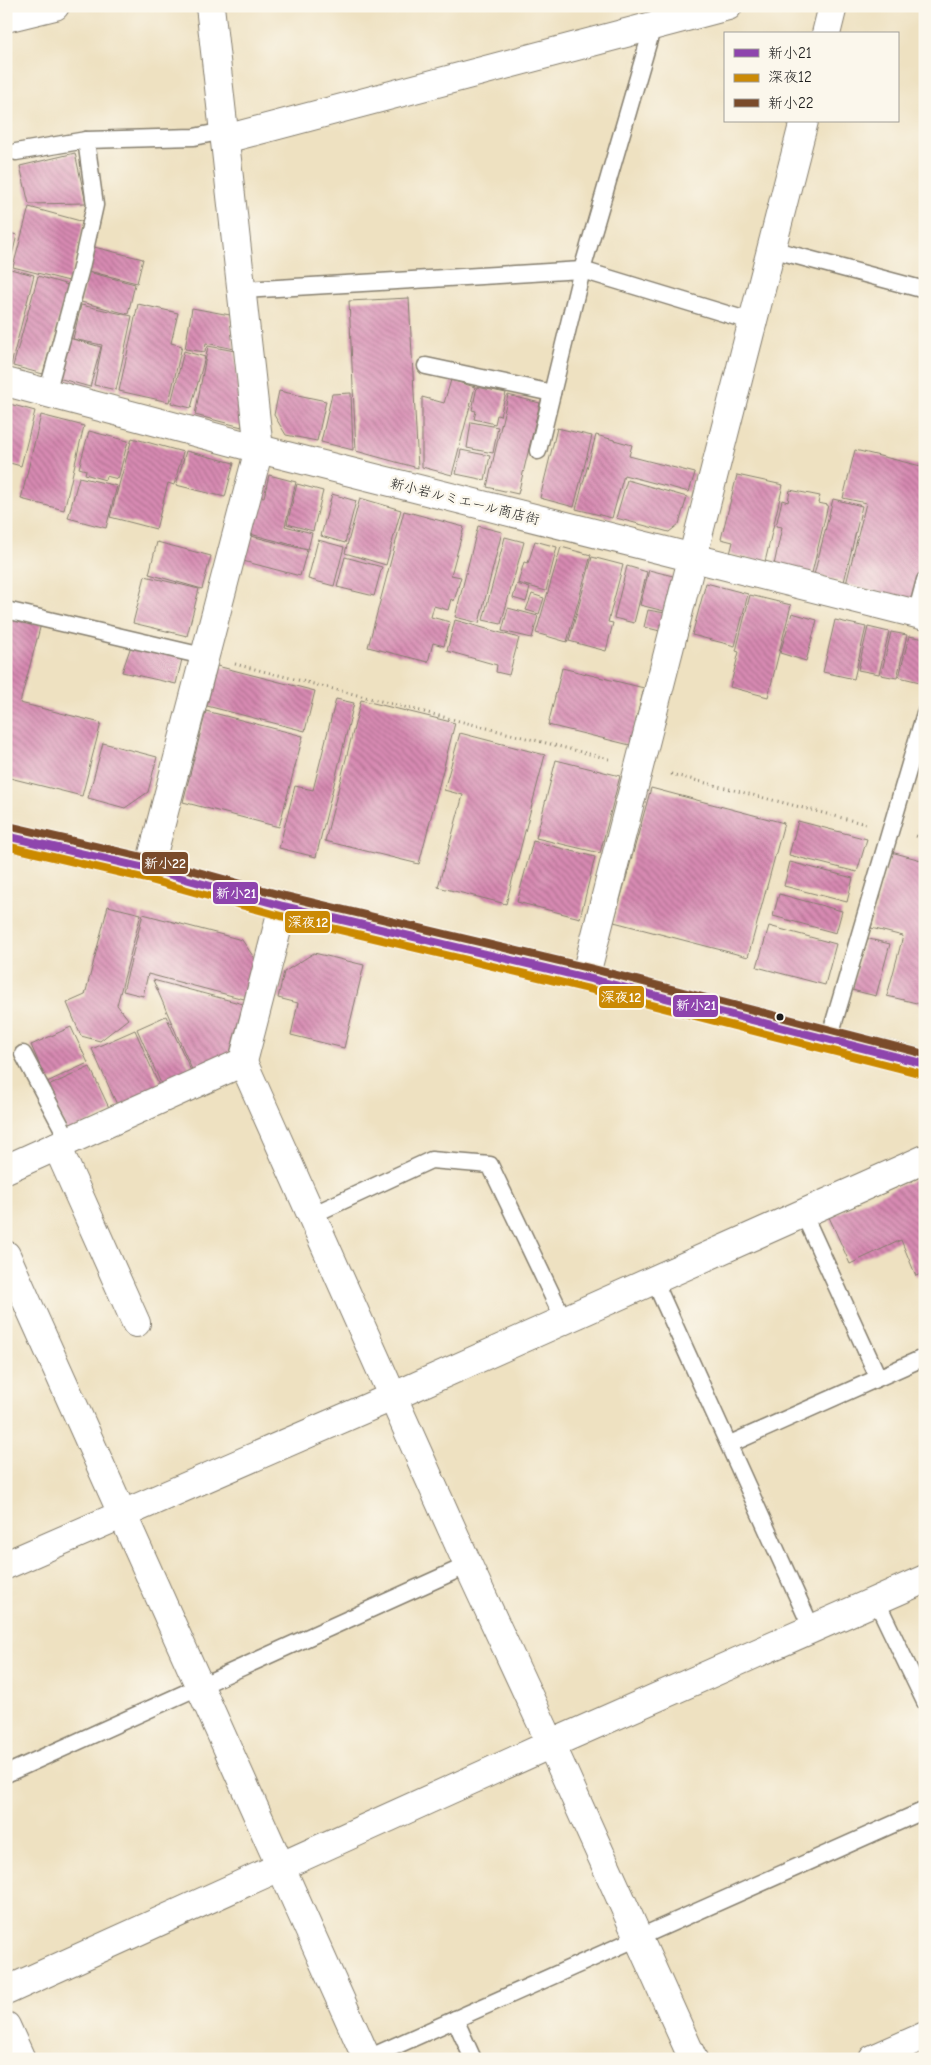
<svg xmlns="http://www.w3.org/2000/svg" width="931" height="2065" viewBox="0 0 931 2065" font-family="'Comic Neue','Klee One',sans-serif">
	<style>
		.building { fill: url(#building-back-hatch) }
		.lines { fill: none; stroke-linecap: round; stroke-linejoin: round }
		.lane-casing { stroke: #857e6e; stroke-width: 19 }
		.street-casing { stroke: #857e6e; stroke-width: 30 }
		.secondary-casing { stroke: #857e6e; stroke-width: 30 }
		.primary-casing { stroke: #857e6e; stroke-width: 30 }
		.path { stroke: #857e6e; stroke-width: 3; stroke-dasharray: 1 4; stroke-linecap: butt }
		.lane { stroke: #fff; stroke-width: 16 }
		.street { stroke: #fff; stroke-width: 28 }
		.secondary { stroke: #fff; stroke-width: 28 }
		.primary { stroke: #fff; stroke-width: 28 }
		.bus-1-casing { stroke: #fbf7ec; stroke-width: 11 }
		.bus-2-casing { stroke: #fbf7ec; stroke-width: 11 }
		.bus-3-casing { stroke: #fbf7ec; stroke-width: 11 }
		.bus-1 { stroke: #8e44ad; stroke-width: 8 }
		.bus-2 { stroke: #cb8a06; stroke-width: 8 }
		.bus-3 { stroke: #7a4b2a; stroke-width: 8 }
		.bus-dot { fill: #1c1c1c; stroke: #fbf7ec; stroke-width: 2 }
		.labels { text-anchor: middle; stroke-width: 5; stroke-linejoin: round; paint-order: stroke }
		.street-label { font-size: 14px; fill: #1c1c1c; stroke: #fbf7ec }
		.line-badge { stroke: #fbf7ec; stroke-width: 2 }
		.badge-label { font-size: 14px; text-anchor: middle; font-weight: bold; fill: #fff }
	</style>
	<defs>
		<pattern id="building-back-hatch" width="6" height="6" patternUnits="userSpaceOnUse" patternTransform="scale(1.25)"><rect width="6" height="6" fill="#d78ab2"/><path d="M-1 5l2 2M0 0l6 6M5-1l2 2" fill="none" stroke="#ae7090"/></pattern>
	</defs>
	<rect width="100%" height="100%" fill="#fbf7ec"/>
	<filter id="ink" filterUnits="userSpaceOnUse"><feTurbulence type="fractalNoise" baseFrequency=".02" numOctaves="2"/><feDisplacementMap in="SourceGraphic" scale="10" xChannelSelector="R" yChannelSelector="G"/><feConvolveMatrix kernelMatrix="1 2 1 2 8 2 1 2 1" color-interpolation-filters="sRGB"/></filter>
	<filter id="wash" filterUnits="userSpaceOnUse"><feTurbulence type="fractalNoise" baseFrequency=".0096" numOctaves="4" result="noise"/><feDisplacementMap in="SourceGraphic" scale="20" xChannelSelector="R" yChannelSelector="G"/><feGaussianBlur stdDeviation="1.12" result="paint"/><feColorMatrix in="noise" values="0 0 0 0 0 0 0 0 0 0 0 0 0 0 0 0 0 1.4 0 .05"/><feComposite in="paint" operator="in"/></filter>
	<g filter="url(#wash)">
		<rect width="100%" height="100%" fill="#eee1c1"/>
		<g id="blocks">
			<g class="building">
				<path d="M75,153L86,203L29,204L20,166Z"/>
				<path d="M29,207L84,222L69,281L13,267Z"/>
				<path d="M6,232L17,235L7,275L6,274Z"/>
				<path d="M94,247L143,259L137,283L88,271Z"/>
				<path d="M10,269L34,275L10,369L6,368V284Z"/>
				<path d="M88,272L135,284L128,314L81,302Z"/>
				<path d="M38,276L68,285L43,374L13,366Z"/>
				<path d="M409,298L418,468L356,451L349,301Z"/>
				<path d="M138,304L178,313L171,343L182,346L169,402L119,391Z"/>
				<path d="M81,305L132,316L116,390L94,385L102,345L73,339Z"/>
				<path d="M192,308L230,315L234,349L206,343L205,352L185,349Z"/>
				<path d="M69,338L101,347L90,387L58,378Z"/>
				<path d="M208,346L235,351L242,427L195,415Z"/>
				<path d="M184,351L205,357L191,408L171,403Z"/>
				<path d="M451,380L475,387L452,475L422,467V397L444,403Z"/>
				<path d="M477,387L506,393L500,416L497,415L495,424L474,419L476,411L472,410Z"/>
				<path d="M279,391L326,401L317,441L286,435L274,415Z"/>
				<path d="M351,393L353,450L321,442L332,394Z"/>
				<path d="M508,395L540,403L518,494L487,487Z"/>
				<path d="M6,403L35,411L21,466L6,462Z"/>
				<path d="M41,415L84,426L64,510L21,499Z"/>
				<path d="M471,422L498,427L493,453L467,448Z"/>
				<path d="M557,428L592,436L574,507L540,498Z"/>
				<path d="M89,431L128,441L118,479L106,476L105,480L85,474L86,470L79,468Z"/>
				<path d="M596,435L632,445L629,456L695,473L689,492L624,475L612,518L576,509Z"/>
				<path d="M132,438L183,452L174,485L168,483L156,529L110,517Z"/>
				<path d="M461,450L490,456L485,480L456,474Z"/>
				<path d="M855,450L925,467V556L914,600L846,584L866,503L843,498Z"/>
				<path d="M186,451L234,463L225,497L176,485Z"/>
				<path d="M269,475L296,482L285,526L312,533L308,549L250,534L259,496L264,497Z"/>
				<path d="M737,475L783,485L765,562L730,554L733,542L721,539Z"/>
				<path d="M79,477L117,486L106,528L68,518Z"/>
				<path d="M627,480L687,497L679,524L669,532L616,518Z"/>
				<path d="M297,484L323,491L313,531L287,524Z"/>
				<path d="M790,490L820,496L818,503L828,505L812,573L774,565L782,527L776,526L782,500L788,502Z"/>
				<path d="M332,494L356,501L345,543L321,536Z"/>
				<path d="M360,498L401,510L386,565L345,553Z"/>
				<path d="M833,499L862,506L844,582L814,575Z"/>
				<path d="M404,511L464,527L451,575L461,577L454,601L451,599L448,610L434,606L431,617L450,622L444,646L433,643L428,662L368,647Z"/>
				<path d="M478,526L502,532L479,623L455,617Z"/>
				<path d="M251,536L307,550L300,576L243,561Z"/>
				<path d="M505,537L524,542L501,624L483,620Z"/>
				<path d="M318,540L344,547L334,586L308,579Z"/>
				<path d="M535,541L557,547L546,591L518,583L524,562L528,563Z"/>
				<path d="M157,542L211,556L202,589L149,574Z"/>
				<path d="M561,547L591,555L567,642L536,633Z"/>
				<path d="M345,557L382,567L374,596L337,587Z"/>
				<path d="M592,557L623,565L608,622L613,623L606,651L569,641Z"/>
				<path d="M627,566L647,572L634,623L614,618Z"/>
				<path d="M649,570L673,576L664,611L640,605Z"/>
				<path d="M145,576L199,589L187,636L133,623Z"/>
				<path d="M706,583L748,594L735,646L692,635Z"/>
				<path d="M517,584L530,588L526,602L513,598Z"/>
				<path d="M532,594L544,598L539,614L526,610Z"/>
				<path d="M750,595L791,605L768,697L730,687L739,652L736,651Z"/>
				<path d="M508,608L538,616L532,638L502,631Z"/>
				<path d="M648,610L665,613L660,631L644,627Z"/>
				<path d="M792,613L817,620L806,661L780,653Z"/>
				<path d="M6,616L41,624L20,703L101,723L82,796L6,777Z"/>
				<path d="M455,620L519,638L509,675L496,672L497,665L447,651Z"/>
				<path d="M835,620L866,627L854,679L823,672Z"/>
				<path d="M868,627L889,632L879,674L858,670Z"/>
				<path d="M891,632L907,635L897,678L881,675Z"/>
				<path d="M909,636L925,639L924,683L899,677Z"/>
				<path d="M132,643L183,655L176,684L122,672Z"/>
				<path d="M217,666L315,691L305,731L207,706Z"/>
				<path d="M562,668L644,688L630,745L548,725Z"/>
				<path d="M336,699L354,703L316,857L279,848L295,786L313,790Z"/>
				<path d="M361,700L455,723L419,864L325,841Z"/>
				<path d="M206,711L303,736L279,827L183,802Z"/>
				<path d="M460,733L545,755L506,904L438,887L463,795L444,790Z"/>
				<path d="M103,743L157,757L148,792L125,808L88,798Z"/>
				<path d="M556,760L620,776L600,853L536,838Z"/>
				<path d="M651,788L784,823L748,957L614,922Z"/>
				<path d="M798,821L867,839L857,872L789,855Z"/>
				<path d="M533,841L595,857L580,918L517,902Z"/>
				<path d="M891,852L925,861V1005L887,996L903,936L871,928Z"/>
				<path d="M790,862L853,878L847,902L784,886Z"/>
				<path d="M779,894L842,911L836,933L773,916Z"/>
				<path d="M108,906L141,914L117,1005L128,1019L100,1041L81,1036L67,1003L85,995Z"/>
				<path d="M143,914L242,940L255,959L244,999L148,974L143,996L123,991Z"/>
				<path d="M769,926L836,944L825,985L757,967Z"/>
				<path d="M865,938L890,944L876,996L852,990Z"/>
				<path d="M314,953L364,965L344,1048L291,1035L298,1003L278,998L284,972Z"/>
				<path d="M153,980L243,1004L229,1056L193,1072Z"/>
				<path d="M166,1016L192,1073L162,1086L137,1029Z"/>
				<path d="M71,1027L88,1063L47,1082L31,1045Z"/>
				<path d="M135,1030L160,1088L118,1107L92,1049Z"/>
				<path d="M90,1067L111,1112L67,1132L46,1087Z"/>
				<path d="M925,1175V1272L916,1276L901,1240L850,1264L829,1217Z"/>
			</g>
		</g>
	</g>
	<g filter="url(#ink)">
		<use href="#blocks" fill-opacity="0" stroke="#857e6e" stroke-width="1"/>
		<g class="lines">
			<defs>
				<g id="lane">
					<path d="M16,152L86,140L194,137L224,131"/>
					<path d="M771,249L925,290"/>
					<path d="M242,290L582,270L753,322"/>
					<path d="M426,366L552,393"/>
					<path d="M47,393L80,272L95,205L86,140"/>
					<path d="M538,451L582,270L653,26"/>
					<path d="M6,610L203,656"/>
					<path d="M916,614L925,580"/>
					<path d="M829,1039L925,713"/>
					<path d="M23,1054L69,1141"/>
					<path d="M803,1213L878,1377"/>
					<path d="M312,1215L431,1160L490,1165L564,1320"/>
					<path d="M654,1280L812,1629"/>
					<path d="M730,1444L925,1357"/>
					<path d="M876,1600L925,1702"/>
					<path d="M6,1774L468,1565"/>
					<path d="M455,2019L473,2059"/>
					<path d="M366,2059L925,1810"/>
				</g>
				<g id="street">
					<path d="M826,34L833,6"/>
					<path d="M225,139L728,6"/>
					<path d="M6,382L259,449L925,616"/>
					<path d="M149,869L259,449L210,6"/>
					<path d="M283,906L243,1062L468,1565L551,1744L693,2059"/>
					<path d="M585,978L804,121"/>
					<path d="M57,1146L136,1323"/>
					<path d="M6,1169L243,1062"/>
					<path d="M6,1255L367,2059"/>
					<path d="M6,1565L392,1397L925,1159"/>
					<path d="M6,1991L551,1744L925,1579"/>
					<path d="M6,2026L21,2059"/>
					<path d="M873,2059L925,2036"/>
				</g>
				<path id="secondary" d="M6,18L55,6"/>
				<path id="primary" d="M6,836L149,869L283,906L591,979L925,1064"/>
			</defs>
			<use href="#lane" class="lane-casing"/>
			<use href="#street" class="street-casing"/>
			<use href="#secondary" class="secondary-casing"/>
			<use href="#primary" class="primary-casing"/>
			<g class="path">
				<path d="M235,664L609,759"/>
				<path d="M671,774L866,824"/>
				<path d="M916,836L925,839"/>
			</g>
			<use href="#lane" class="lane"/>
			<use href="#street" class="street"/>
			<use href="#secondary" class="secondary"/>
			<use href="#primary" class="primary"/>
			<defs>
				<path id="bus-1" d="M6,836L149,869L283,906L591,979L925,1064"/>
				<path id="bus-2" d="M6,846L147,879L281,916L589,989L923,1074"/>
				<path id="bus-3" d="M8,826L151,859L285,896L593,969L925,1054"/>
			</defs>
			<use href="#bus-1" class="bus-1-casing"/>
			<use href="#bus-2" class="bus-2-casing"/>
			<use href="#bus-3" class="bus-3-casing"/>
			<use href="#bus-1" class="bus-1"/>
			<use href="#bus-2" class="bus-2"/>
			<use href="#bus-3" class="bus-3"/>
		</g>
	</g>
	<circle class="bus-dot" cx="780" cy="1017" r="4.5"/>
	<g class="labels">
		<g class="street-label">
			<text transform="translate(465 501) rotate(14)" y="5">新小岩ルミエール商店街</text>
		</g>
	</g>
	<g class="line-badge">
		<rect x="141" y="851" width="48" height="24" rx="5" fill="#7a4b2a"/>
		<rect x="212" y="881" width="47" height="24" rx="5" fill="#8e44ad"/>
		<rect x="284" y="910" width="47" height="24" rx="5" fill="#cb8a06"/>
		<rect x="598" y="985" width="47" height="24" rx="5" fill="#cb8a06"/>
		<rect x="672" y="994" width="47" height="24" rx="5" fill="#8e44ad"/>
	</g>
	<g class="badge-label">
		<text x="165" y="868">新小22</text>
		<text x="236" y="898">新小21</text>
		<text x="308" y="927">深夜12</text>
		<text x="621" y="1002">深夜12</text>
		<text x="696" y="1010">新小21</text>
	</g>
	<rect width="931" height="2065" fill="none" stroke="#fbf7ec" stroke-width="25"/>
	<rect x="724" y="32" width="175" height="90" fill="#fbf7ec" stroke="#a29f99"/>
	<rect x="734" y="49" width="25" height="8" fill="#8e44ad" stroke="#a29f99"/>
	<text x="768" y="58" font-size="15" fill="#1c1c1c">新小21</text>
	<rect x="734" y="74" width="25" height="8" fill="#cb8a06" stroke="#a29f99"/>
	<text x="768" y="82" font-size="15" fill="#1c1c1c">深夜12</text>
	<rect x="734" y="99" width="25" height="8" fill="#7a4b2a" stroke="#a29f99"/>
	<text x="768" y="108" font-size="15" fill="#1c1c1c">新小22</text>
</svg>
